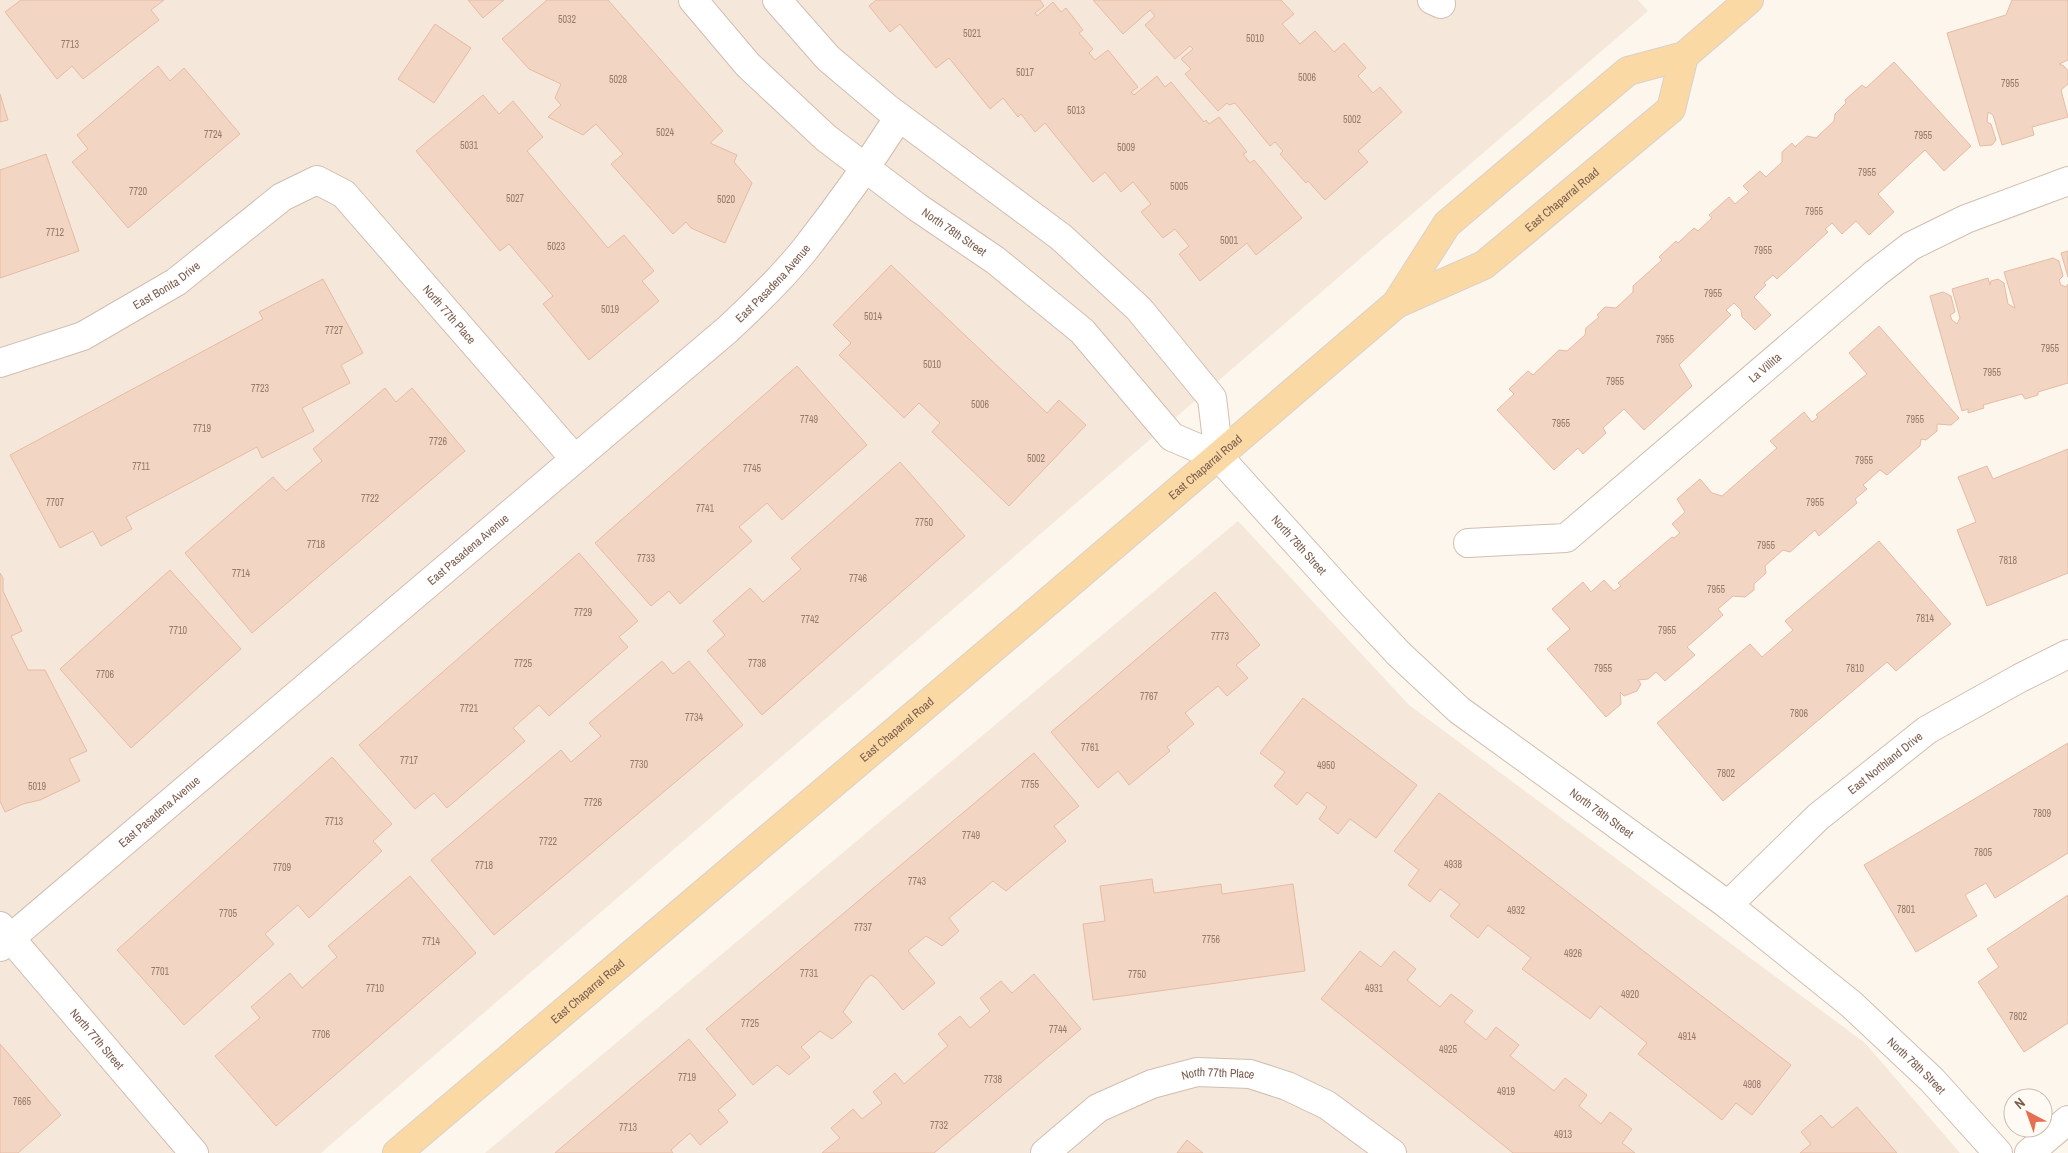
<svg xmlns="http://www.w3.org/2000/svg" width="2068" height="1153" viewBox="0 0 2068 1153" font-family="'Archivo Narrow',sans-serif">
	<style>
		.residential { fill: #f5e8da }
		.building { fill: #f3d5c3; stroke: #e6bba3 }
		.lines { fill: none; stroke-linecap: round; stroke-linejoin: round }
		.minor-casing { stroke: #d1beb0; stroke-width: 30 }
		.major-casing { stroke: #dad1cd; stroke-width: 30 }
		.minor { stroke: #fff; stroke-width: 28 }
		.major { stroke: #fbd9a5; stroke-width: 28 }
		.labels { text-anchor: middle; stroke-width: 5; stroke-linejoin: round; paint-order: stroke }
		.number-label { font-size: 10px; fill: #987a6a }
		.street-label { font-size: 12px; fill: #7a5c4d; stroke: #fffaf3 }
	</style>
	<rect width="100%" height="100%" fill="#fdf6ec"/>
	<g class="residential">
		<path d="M0,0H1638L1648,11L321,1153H0Z"/>
		<path d="M1238,521L1409,705L1865,1043L1960,1153H485Z"/>
	</g>
	<g class="building">
		<path d="M21,0H164L151,10L159,20L83,79L72,66L57,79L5,12Z"/>
		<path d="M468,0H504L483,18Z"/>
		<path d="M547,0H608L723,131L710,143L737,155L734,162L752,183L725,243L691,228L686,222L673,234L611,164L623,154L596,124L583,135L548,117L561,105L555,98L561,84L529,69L502,39Z"/>
		<path d="M876,0H1040L1044,6L1035,13L1037,16L1053,2L1061,12L1066,8L1083,30L1079,33L1093,49L1089,53L1095,60L1108,50L1138,87L1131,92L1134,95L1157,76L1165,87L1171,82L1204,122L1206,120L1209,124L1219,117L1247,152L1243,154L1250,163L1254,160L1302,218L1256,255L1247,243L1200,281L1179,254L1189,246L1175,229L1163,238L1141,212L1151,204L1133,182L1121,192L1105,172L1093,182L1045,123L1035,132L1021,114L1018,117L1003,98L990,109L949,58L936,68L900,24L890,32L869,6Z"/>
		<path d="M1093,0H1281L1294,14L1282,24L1300,44L1315,31L1334,52L1344,43L1366,68L1358,76L1373,93L1380,87L1402,112L1358,151L1368,162L1325,200L1308,181L1306,183L1280,154L1283,151L1275,142L1270,146L1235,103L1229,105L1227,103L1218,111L1185,74L1191,69L1181,59L1193,49L1190,46L1175,59L1145,25L1155,16L1150,10L1123,34Z"/>
		<path d="M2012,0H2068V60L2059,64L2064,66L2068,71V84L2061,90L2068,117L2032,127L2034,135L2002,145L1993,115L1988,112L1987,122L1991,124L1996,140L1992,145L1980,146L1947,33L2006,15Z"/>
		<path d="M435,24L471,48L434,103L398,79Z"/>
		<path d="M1894,62L1971,146L1944,171L1925,150L1878,194L1894,212L1869,235L1856,221L1842,234L1832,223L1825,229L1828,232L1777,279L1773,275L1764,283L1766,285L1754,297L1771,315L1755,330L1742,317L1741,310L1734,303L1726,310L1731,315L1679,365L1692,386L1644,430L1624,409L1603,428L1606,433L1583,454L1578,448L1554,470L1497,410L1514,394L1509,389L1528,371L1533,375L1559,350L1567,351L1585,335L1586,328L1599,317L1597,315L1605,307L1616,308L1633,292V286L1662,260L1659,257L1676,241L1678,243L1694,228L1698,231L1712,218L1709,215L1729,197L1735,204L1749,192L1743,186L1760,171L1766,177L1782,162V152L1792,143L1795,147L1807,136L1816,138L1834,121L1835,114L1846,103L1845,100L1862,85L1866,88Z"/>
		<path d="M158,66L170,81L184,68L240,134L128,228L72,162L88,149L77,135Z"/>
		<path d="M0,94L8,120L0,122Z"/>
		<path d="M483,95L499,114L513,101L543,137L527,151L608,248L624,235L654,271L642,281L659,301L589,360L543,304L553,296L509,244L500,251L416,151Z"/>
		<path d="M46,154L79,251L0,278V170Z"/>
		<path d="M2068,251V277L2061,253Z"/>
		<path d="M2053,258L2059,261L2063,276L2059,280L2061,285L2066,287L2068,284V383L2038,392V395L2025,399L2022,394L1983,405L1984,408L1968,413V409L1962,411L1930,296L1943,292L1951,296L1955,312L1950,315L1952,320L1957,324L1960,318L1952,289L1988,278L1990,285L1991,281L1998,279L2004,283L2008,304L2015,308L2004,272Z"/>
		<path d="M891,265L1047,413L1059,400L1086,425L1009,506L932,432L940,423L919,403L904,418L839,355L851,343L833,325Z"/>
		<path d="M323,279L363,353L341,365L350,383L302,408L314,431L262,458L257,447L126,517L132,529L101,546L93,531L60,548L10,455L263,319L259,312Z"/>
		<path d="M1879,326L1959,418L1951,425L1937,424V431L1926,440L1921,439L1920,446L1887,475L1880,470L1863,485L1867,489L1855,499L1857,503L1819,536L1815,530L1790,552L1783,550L1765,566L1766,573L1754,584V590L1745,597L1733,596L1718,609L1723,615L1687,647L1695,655L1665,681L1656,672L1648,679L1638,680L1641,684L1637,691L1624,696L1620,692L1621,704L1606,717L1547,649L1570,629L1552,609L1583,582L1591,592L1604,580L1614,591L1621,586L1618,583L1672,537L1674,538L1680,533L1672,524L1685,512L1677,499L1700,479L1712,493L1722,496L1777,448L1770,441L1804,412L1812,422L1818,417L1816,415L1867,374L1849,353Z"/>
		<path d="M797,366L867,445L782,520L767,503L739,527L752,541L680,604L669,591L651,606L595,543Z"/>
		<path d="M385,388L396,402L412,388L465,451L252,633L185,553L273,477L286,491L322,461L313,449Z"/>
		<path d="M2068,449V573L1987,606L1957,530L1976,522L1958,477L1987,466L1993,479Z"/>
		<path d="M900,462L965,536L762,715L707,651L725,635L713,621L750,588L763,602L801,569L791,558Z"/>
		<path d="M1879,541L1951,624L1896,671L1887,662L1723,801L1657,723L1750,644L1762,657L1793,630L1785,621Z"/>
		<path d="M579,553L638,621L619,637L628,647L549,716L539,705L513,728L525,741L447,808L434,793L415,809L359,745Z"/>
		<path d="M170,570L241,649L131,748L60,669Z"/>
		<path d="M0,573L3,578V591L22,631L11,636L28,670H45L87,751L69,759L80,781L40,800L23,804L5,812L0,801Z"/>
		<path d="M1215,592L1260,645L1236,665L1248,678L1227,696L1218,686L1185,713L1194,724L1167,747L1170,751L1129,785L1118,771L1098,788L1051,732Z"/>
		<path d="M662,661L673,674L689,661L743,725L494,935L431,860L561,750L571,762L601,736L589,723Z"/>
		<path d="M1303,698L1417,785L1376,838L1350,819L1338,834L1319,819L1327,807L1307,792L1297,805L1274,786L1285,772L1260,753Z"/>
		<path d="M2068,743V853L1995,898L1986,883L1965,895L1977,916L1916,952L1864,865Z"/>
		<path d="M1034,753L1079,806L1054,826L1066,841L1006,891L993,881L949,918L959,931L942,946L926,936L908,951L935,983L903,1010L877,979L871,975L865,980L843,1012L852,1022L832,1039L820,1031L801,1047L810,1057L789,1075L777,1065L753,1085L706,1029Z"/>
		<path d="M332,757L392,824L373,841L382,851L309,918L298,905L265,934L274,944L184,1025L117,950Z"/>
		<path d="M1439,793L1791,1065L1752,1115L1736,1103L1722,1120L1638,1054L1647,1043L1600,1006L1590,1019L1522,969L1531,958L1488,925L1478,938L1450,916L1460,904L1440,889L1430,902L1408,885L1419,870L1394,851Z"/>
		<path d="M410,876L476,953L276,1126L215,1056L260,1018L251,1007L290,973L302,988L337,957L328,946Z"/>
		<path d="M1152,879L1154,893L1221,884L1222,894L1293,884L1305,971L1093,1000L1083,924L1105,921L1100,886Z"/>
		<path d="M2068,895V1023L2024,1052L1978,982L1999,967L1987,949Z"/>
		<path d="M1360,951L1381,967L1394,951L1416,969L1407,980L1440,1007L1451,994L1473,1011L1464,1022L1486,1040L1496,1027L1519,1045L1510,1056L1554,1091L1565,1078L1587,1095L1579,1106L1601,1124L1610,1112L1632,1129L1622,1143L1635,1153H1513L1321,999Z"/>
		<path d="M1034,974L1081,1029L934,1153H822L840,1138L831,1128L853,1109L862,1119L882,1103L873,1092L895,1073L904,1084L948,1046L938,1034L960,1016L970,1028L990,1011L980,998L1001,981L1012,993Z"/>
		<path d="M689,1039L736,1095L718,1110L728,1122L700,1145L690,1133L671,1150L673,1153H555Z"/>
		<path d="M0,1044L61,1115L18,1153H0Z"/>
		<path d="M1857,1107L1897,1153H1800L1811,1144L1801,1132L1821,1115L1832,1128Z"/>
		<path d="M1187,1140L1203,1153H1177Z"/>
	</g>
	<g class="lines">
		<defs>
			<g id="minor">
				<path id="s1" d="M693,0L748,65L826,138L917,207L995,260L1082,331L1172,437L1219,457L1353,605L1399,654L1459,710L1728,905L1851,1004L1932,1080L1998,1153"/>
				<path d="M777,0L828,58L887,108L1061,237L1139,309L1212,398L1219,457"/>
				<path d="M1432,0L1441,4"/>
				<path id="s2" d="M0,363L83,336L176,282L282,197L317,180L344,194L574,458"/>
				<path id="s3" d="M1468,543L1566,538L1876,273L1911,246L1966,219L2068,181"/>
				<path id="s4" d="M1728,905L1818,817L1927,730L2020,678L2068,654"/>
				<path id="s5" d="M0,926L194,1153"/>
				<path id="s6" d="M0,947L727,330C755,304 783,277 806,248C839,206 870,162 899,117"/>
				<path id="s7" d="M1045,1153L1098,1108L1152,1084L1197,1072L1250,1074L1287,1086L1327,1105L1392,1153"/>
				<path d="M2029,1153L2068,1120"/>
			</g>
			<g id="major">
				<path id="s8" d="M1396,304L1484,265L1671,109L1684,56"/>
				<path id="s9" d="M397,1153L1056,595L1396,304L1447,224L1628,71L1684,56L1749,0"/>
			</g>
		</defs>
		<use href="#minor" class="minor-casing"/>
		<use href="#major" class="major-casing"/>
		<use href="#minor" class="minor"/>
		<use href="#major" class="major"/>
	</g>
	<g class="labels">
		<g class="number-label">
			<text x="567" y="23">5032</text>
			<text x="972" y="37">5021</text>
			<text x="1255" y="42">5010</text>
			<text x="70" y="48">7713</text>
			<text x="1025" y="76">5017</text>
			<text x="1307" y="81">5006</text>
			<text x="618" y="83">5028</text>
			<text x="2010" y="87">7955</text>
			<text x="1076" y="114">5013</text>
			<text x="1352" y="123">5002</text>
			<text x="665" y="136">5024</text>
			<text x="213" y="138">7724</text>
			<text x="1923" y="139">7955</text>
			<text x="469" y="149">5031</text>
			<text x="1126" y="151">5009</text>
			<text x="1867" y="176">7955</text>
			<text x="1179" y="190">5005</text>
			<text x="138" y="195">7720</text>
			<text x="515" y="202">5027</text>
			<text x="726" y="203">5020</text>
			<text x="1814" y="215">7955</text>
			<text x="55" y="236">7712</text>
			<text x="1229" y="244">5001</text>
			<text x="556" y="250">5023</text>
			<text x="1763" y="254">7955</text>
			<text x="1713" y="297">7955</text>
			<text x="610" y="313">5019</text>
			<text x="873" y="320">5014</text>
			<text x="334" y="334">7727</text>
			<text x="1665" y="343">7955</text>
			<text x="2050" y="352">7955</text>
			<text x="932" y="368">5010</text>
			<text x="1992" y="376">7955</text>
			<text x="1615" y="385">7955</text>
			<text x="260" y="392">7723</text>
			<text x="980" y="408">5006</text>
			<text x="809" y="423">7749</text>
			<text x="1915" y="423">7955</text>
			<text x="1561" y="427">7955</text>
			<text x="202" y="432">7719</text>
			<text x="438" y="445">7726</text>
			<text x="1036" y="462">5002</text>
			<text x="1864" y="464">7955</text>
			<text x="141" y="470">7711</text>
			<text x="752" y="472">7745</text>
			<text x="370" y="502">7722</text>
			<text x="55" y="506">7707</text>
			<text x="1815" y="506">7955</text>
			<text x="705" y="512">7741</text>
			<text x="924" y="526">7750</text>
			<text x="316" y="548">7718</text>
			<text x="1766" y="549">7955</text>
			<text x="646" y="562">7733</text>
			<text x="2008" y="564">7818</text>
			<text x="241" y="577">7714</text>
			<text x="858" y="582">7746</text>
			<text x="1716" y="593">7955</text>
			<text x="583" y="616">7729</text>
			<text x="1925" y="622">7814</text>
			<text x="810" y="623">7742</text>
			<text x="178" y="634">7710</text>
			<text x="1667" y="634">7955</text>
			<text x="1220" y="640">7773</text>
			<text x="523" y="667">7725</text>
			<text x="757" y="667">7738</text>
			<text x="1603" y="672">7955</text>
			<text x="1855" y="672">7810</text>
			<text x="105" y="678">7706</text>
			<text x="1149" y="700">7767</text>
			<text x="469" y="712">7721</text>
			<text x="1799" y="717">7806</text>
			<text x="694" y="721">7734</text>
			<text x="1090" y="751">7761</text>
			<text x="409" y="764">7717</text>
			<text x="639" y="768">7730</text>
			<text x="1326" y="769">4950</text>
			<text x="1726" y="777">7802</text>
			<text x="1030" y="788">7755</text>
			<text x="37" y="790">5019</text>
			<text x="593" y="806">7726</text>
			<text x="2042" y="817">7809</text>
			<text x="334" y="825">7713</text>
			<text x="971" y="839">7749</text>
			<text x="548" y="845">7722</text>
			<text x="1983" y="856">7805</text>
			<text x="1453" y="868">4938</text>
			<text x="484" y="869">7718</text>
			<text x="282" y="871">7709</text>
			<text x="917" y="885">7743</text>
			<text x="1906" y="913">7801</text>
			<text x="1516" y="914">4932</text>
			<text x="228" y="917">7705</text>
			<text x="863" y="931">7737</text>
			<text x="1211" y="943">7756</text>
			<text x="431" y="945">7714</text>
			<text x="1573" y="957">4926</text>
			<text x="160" y="975">7701</text>
			<text x="809" y="977">7731</text>
			<text x="1137" y="978">7750</text>
			<text x="375" y="992">7710</text>
			<text x="1374" y="992">4931</text>
			<text x="1630" y="998">4920</text>
			<text x="2018" y="1020">7802</text>
			<text x="750" y="1027">7725</text>
			<text x="1058" y="1033">7744</text>
			<text x="321" y="1038">7706</text>
			<text x="1687" y="1040">4914</text>
			<text x="1448" y="1053">4925</text>
			<text x="687" y="1081">7719</text>
			<text x="993" y="1083">7738</text>
			<text x="1752" y="1088">4908</text>
			<text x="1506" y="1095">4919</text>
			<text x="22" y="1105">7665</text>
			<text x="939" y="1129">7732</text>
			<text x="628" y="1131">7713</text>
			<text x="1563" y="1138">4913</text>
		</g>
		<g class="street-label">
			<text dy="4" stroke="none"><textPath href="#s8" startOffset="198">East Chaparral Road</textPath></text>
			<text dy="4" stroke="none"><textPath href="#s1" startOffset="351">North 78th Street</textPath></text>
			<text dy="4" stroke="none"><textPath href="#s6" startOffset="1019">East Pasadena Avenue</textPath></text>
			<text dy="4" stroke="none"><textPath href="#s2" startOffset="185">East Bonita Drive</textPath></text>
			<text dy="4" stroke="none"><textPath href="#s2" startOffset="560">North 77th Place</textPath></text>
			<text dy="4" stroke="none"><textPath href="#s3" startOffset="360">La Villita</textPath></text>
			<text dy="4" stroke="none"><textPath href="#s9" startOffset="1060">East Chaparral Road</textPath></text>
			<text dy="4" stroke="none"><textPath href="#s1" startOffset="822">North 78th Street</textPath></text>
			<text dy="4" stroke="none"><textPath href="#s6" startOffset="614">East Pasadena Avenue</textPath></text>
			<text dy="4" stroke="none"><textPath href="#s9" startOffset="655">East Chaparral Road</textPath></text>
			<text dy="4" stroke="none"><textPath href="#s4" startOffset="212">East Northland Drive</textPath></text>
			<text dy="4" stroke="none"><textPath href="#s6" startOffset="209">East Pasadena Avenue</textPath></text>
			<text dy="4" stroke="none"><textPath href="#s1" startOffset="1228">North 78th Street</textPath></text>
			<text dy="4" stroke="none"><textPath href="#s9" startOffset="250">East Chaparral Road</textPath></text>
			<text dy="4" stroke="none"><textPath href="#s5" startOffset="149">North 77th Street</textPath></text>
			<text dy="4" stroke="none"><textPath href="#s1" startOffset="1632">North 78th Street</textPath></text>
			<text dy="4" stroke="none"><textPath href="#s7" startOffset="196">North 77th Place</textPath></text>
		</g>
	</g>
	<g transform="translate(2028 1113) rotate(319)"><circle r="24" fill="#fffaf3" stroke="#cabbb1"/>
	<path d="M0-4L9 19L0 12L-9 19Z" fill="#e76f51"/>
	<text y="-8" font-size="14" font-weight="bold" text-anchor="middle" fill="#7a5c4d">N</text>
	</g>
</svg>
